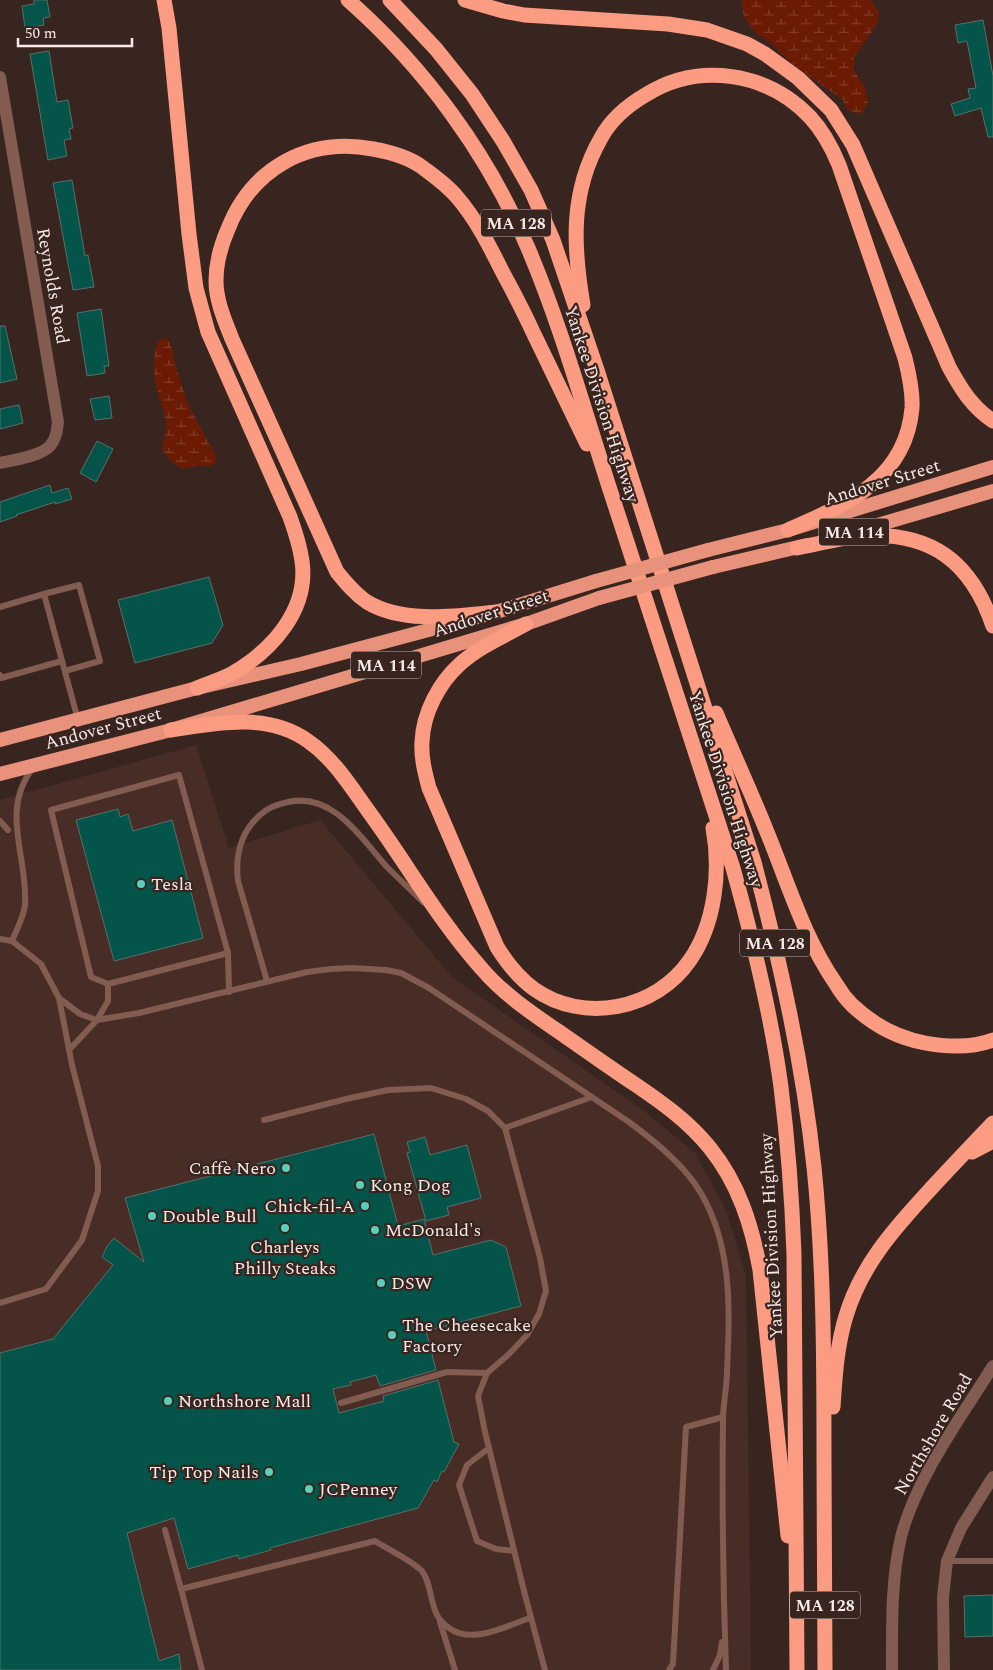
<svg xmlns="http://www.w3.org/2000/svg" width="993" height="1670" viewBox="0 0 993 1670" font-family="Spectral,serif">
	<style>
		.built { fill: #472d26 }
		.wetland { fill: url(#wetland-marsh) }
		.building { fill: #045449; stroke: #57706b }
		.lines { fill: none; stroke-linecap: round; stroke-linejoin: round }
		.service { stroke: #825b51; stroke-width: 6 }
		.minor { stroke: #825b51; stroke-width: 12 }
		.tertiary { stroke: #825b51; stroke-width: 12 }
		.trunk { stroke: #e9927b; stroke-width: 14 }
		.motorway { stroke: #fa9b82; stroke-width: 15 }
		.trunk-bridge { stroke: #e9927b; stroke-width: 14 }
		.poi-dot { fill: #5cceba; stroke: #392520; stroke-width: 2 }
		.labels { text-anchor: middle; stroke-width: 4.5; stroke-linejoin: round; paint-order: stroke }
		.shield { fill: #392520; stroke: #bfb0ab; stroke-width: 1 }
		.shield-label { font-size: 16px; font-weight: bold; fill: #f8ebe7 }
		.street-label { font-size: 18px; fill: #f8ebe7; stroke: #392520 }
		.poi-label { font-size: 18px; fill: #f8ebe7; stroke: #392520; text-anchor: start }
	</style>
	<defs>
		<pattern id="wetland-marsh" width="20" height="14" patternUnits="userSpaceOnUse" patternTransform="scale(1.25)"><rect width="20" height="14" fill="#6b1b04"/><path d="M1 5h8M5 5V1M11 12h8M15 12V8" fill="none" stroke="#813c29"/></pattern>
	</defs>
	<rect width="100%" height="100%" fill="#392520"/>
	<path class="built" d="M196,745L229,848L320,820L452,977L644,1111L695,1153L726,1210L746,1276L751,1670H0V800Z"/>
	<g class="wetland">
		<path d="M743,0H871L879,13L877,24L854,58V71L865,87L868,102L863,112L858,114L847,109L843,100L791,63L771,43L757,34L749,25L744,16L741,1Z"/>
		<path d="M166,338L168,339L172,348L175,364L187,402L217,459C212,469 208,465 198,466C193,466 186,468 181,469L169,459L162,449C163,441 167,430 166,422C160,389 147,377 158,341Z"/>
	</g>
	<g class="building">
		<path d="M34,0H47L50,17L43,18L44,25L25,28L22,6L34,4Z"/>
		<path d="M983,20L993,76V137H988L981,108L955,116L951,104L970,98L968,89L976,88L967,41L958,43L955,25Z"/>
		<path d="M49,51L57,102L68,100L73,128L69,129L71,139L64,140L67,156L48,160L30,54Z"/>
		<path d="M72,180L85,256L88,255L94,287L73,290L53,183Z"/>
		<path d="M101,309L109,366H104L105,373L87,376L77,313Z"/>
		<path d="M0,326H5L17,379L0,383Z"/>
		<path d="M109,396L112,418L95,420L90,399Z"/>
		<path d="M19,405L23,423L0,429V409Z"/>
		<path d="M97,441L113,449L96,482L80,473Z"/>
		<path d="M50,485L52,493L68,488L72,499L55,504V502L16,515L17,516L0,522V502Z"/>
		<path d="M209,577L223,625L212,643L135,663L118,600Z"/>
		<path d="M118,809L120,817L128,814L133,831L172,820L203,938L114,961L76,820Z"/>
		<path d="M374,1134L398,1226L424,1219L433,1255L491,1240L506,1247L521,1306L426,1331L436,1370L380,1386L376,1375L350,1382L351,1385L333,1389L339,1413L384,1401L383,1396L438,1380L454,1442L459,1444L444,1472L442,1471L437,1482L434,1480L418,1508L270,1548L271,1550L239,1559L238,1555L188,1569L174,1518L127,1533L159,1661L179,1654L181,1670H0V1353L53,1339L113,1265L102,1257L107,1246L114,1238L144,1262L125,1198Z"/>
		<path d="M425,1137L430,1155L467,1145L481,1198L447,1207L449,1215L426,1221L407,1153L410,1152L407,1142Z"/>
		<path d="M993,1595V1636L965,1637L964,1596Z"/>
	</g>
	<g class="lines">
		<g class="service">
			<path d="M44,594L79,585L100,661L65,671"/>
			<path d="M0,607L44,594L78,720"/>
			<path d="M0,675L1,678L62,661"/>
			<path d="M0,821L8,830"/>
			<path d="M0,939L12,941L41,964L59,998L80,1014L97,1020L139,1013L307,972L331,969L352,968L386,970L401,973L429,988L629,1122C653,1140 678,1160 695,1184C733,1239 730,1308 727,1371C727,1387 723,1404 723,1420C722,1503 723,1587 726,1670"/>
			<path d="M12,941C16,930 24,917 25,905C28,857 0,812 32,769"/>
			<path d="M228,953L229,992"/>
			<path d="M267,981L238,881C235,856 241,832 260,815C267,808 278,804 288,802C333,792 361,838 387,867C399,879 411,890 423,902"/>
			<path d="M69,1050L97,1020L108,1001V984L228,953L179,775L51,810L91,977L108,984"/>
			<path d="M264,1120L346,1099L388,1090L431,1088L466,1099L488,1111L505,1128"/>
			<path d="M0,1303L46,1289L82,1240L98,1191V1166L72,1065L59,998"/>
			<path d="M341,1403L447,1372L487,1373"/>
			<path d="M489,1448L467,1465L459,1485L477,1541L496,1549L514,1551"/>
			<path d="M165,1530L181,1589"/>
			<path d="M947,1561H993"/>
			<path d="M440,1622L455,1670"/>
			<path d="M202,1670L181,1589L375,1541C389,1550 408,1558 421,1570C430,1580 430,1598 435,1610C437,1618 442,1623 449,1628C472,1645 506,1626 530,1618"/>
			<path d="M545,1670L525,1595L485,1432L478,1396L487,1373L508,1355L527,1335L539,1314L546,1291L540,1258L505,1128L592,1097"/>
			<path d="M669,1670L673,1664L686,1427L723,1417"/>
			<path d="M713,1670L720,1655L722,1642"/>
		</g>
		<g class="minor">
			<path d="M0,77L58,422C57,431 56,439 50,446C41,456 14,460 0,463"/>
			<path d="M944,1670L943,1597L947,1561L961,1528L993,1477"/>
		</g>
		<path class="tertiary" d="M892,1670C892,1625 891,1580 901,1537C916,1478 961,1417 993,1366"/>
		<g class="trunk">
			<path d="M847,534L993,491"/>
			<path d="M708,550L788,530L993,467"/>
			<path d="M713,567L807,545"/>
			<path d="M0,740L197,688L301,664L496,612L596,581"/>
			<path d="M0,774L171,730L526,624L599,598"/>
		</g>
		<g class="motorway">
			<path d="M164,0L169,28L189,234L196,288L208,332L290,517C295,531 300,546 302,561C309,610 272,650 233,673C222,679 209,683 197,688"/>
			<path d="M348,0C425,68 488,154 528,248C562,328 585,413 612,496C652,620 693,744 733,868C753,940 771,1013 781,1087C788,1143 792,1198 794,1254L797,1670"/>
			<path d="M390,0L436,49L472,94L503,141L531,190L553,240L597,370L754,862C780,962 803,1063 814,1167C824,1264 824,1363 824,1461C824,1531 825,1600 825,1670"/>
			<path d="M465,0L503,11L524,15L668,24L707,30L747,44L765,54L798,78L831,110L853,145L949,367C961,389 972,407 993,421"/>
			<path d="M583,305C573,246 570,192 601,138C611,119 628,105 647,94C699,62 767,72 810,117C823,131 832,148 839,165L905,358C909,374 913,391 912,408C906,480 845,505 788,530"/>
			<path d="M797,548C818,544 840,538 861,536C930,531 971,561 993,626"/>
			<path d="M496,612C456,616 403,624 367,602C355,594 346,583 337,572L232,339C225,321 216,301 216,281C216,264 221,245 228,229C252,168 308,137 373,149C390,152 408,157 422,167C434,176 447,185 457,197C476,219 489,245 502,271C512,290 522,308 531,328C550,367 568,405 587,444"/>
			<path d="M526,624C504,636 479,647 460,664C439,683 423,713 422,742C421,758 425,773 429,788L497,947C507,963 519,978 534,989C583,1024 656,1010 690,960C715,924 721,871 713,828"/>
			<path d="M716,713C733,753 751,792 767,832C788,883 804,938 836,984C840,991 846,999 852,1005C872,1024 898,1038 925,1043C947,1047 972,1048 993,1040"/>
			<path d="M171,730C217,723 268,712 308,741C334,759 351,787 369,812C407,864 439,921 482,969C505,996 536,1016 565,1036C588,1052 612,1069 636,1085C664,1104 689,1122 710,1148C739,1184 752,1226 760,1270L788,1536"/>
			<path d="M972,1152L993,1141"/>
			<path d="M833,1407C835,1376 837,1345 846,1316C861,1266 893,1230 927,1193C949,1169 971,1146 993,1123"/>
		</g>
		<g class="trunk-bridge">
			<path d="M596,581L708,550"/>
			<path d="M599,598L713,567"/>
		</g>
	</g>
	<g class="poi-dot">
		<circle cx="141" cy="884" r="5"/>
		<circle cx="286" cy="1168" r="5"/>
		<circle cx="360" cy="1185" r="5"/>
		<circle cx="365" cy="1206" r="5"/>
		<circle cx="152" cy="1216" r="5"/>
		<circle cx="285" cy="1228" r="5"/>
		<circle cx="375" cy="1230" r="5"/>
		<circle cx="381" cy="1283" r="5"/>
		<circle cx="392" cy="1335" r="5"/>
		<circle cx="168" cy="1401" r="5"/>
		<circle cx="269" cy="1472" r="5"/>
		<circle cx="309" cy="1489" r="5"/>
	</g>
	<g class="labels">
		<g class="shield">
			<rect x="481" y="209.5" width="70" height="27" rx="4"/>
			<rect x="819" y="518.5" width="70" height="27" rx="4"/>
			<rect x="351" y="651.5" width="70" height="27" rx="4"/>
			<rect x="740" y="929.5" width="70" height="27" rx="4"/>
			<rect x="790" y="1591.5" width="70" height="27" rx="4"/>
		</g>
		<g class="shield-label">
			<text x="516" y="229">MA 128</text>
			<text x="854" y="538">MA 114</text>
			<text x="386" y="671">MA 114</text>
			<text x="775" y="949">MA 128</text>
			<text x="825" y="1611">MA 128</text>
		</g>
		<g class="street-label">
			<text transform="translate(53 286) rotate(80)" y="6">Reynolds Road</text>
			<text transform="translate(602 404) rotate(72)" y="6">Yankee Division Highway</text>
			<text transform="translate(882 482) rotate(-17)" y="6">Andover Street</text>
			<text transform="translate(491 613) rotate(-18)" y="6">Andover Street</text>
			<text transform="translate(103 728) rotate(-15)" y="6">Andover Street</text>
			<text transform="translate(726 789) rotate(72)" y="6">Yankee Division Highway</text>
			<text transform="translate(771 1236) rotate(-93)" y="6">Yankee Division Highway</text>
			<text transform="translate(933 1434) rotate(-60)" y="6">Northshore Road</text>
		</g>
		<g class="poi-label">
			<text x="151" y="890">Tesla</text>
			<text x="276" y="1174" text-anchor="end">Caffè Nero</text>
			<text x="370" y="1191">Kong Dog</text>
			<text x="355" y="1212" text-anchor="end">Chick-fil-A</text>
			<text x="162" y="1222">Double Bull</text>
			<text x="385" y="1236">McDonald's</text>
			<text x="285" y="1253" text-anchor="middle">Charleys<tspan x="285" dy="21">Philly Steaks</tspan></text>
			<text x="391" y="1289">DSW</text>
			<text x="402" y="1331">The Cheesecake<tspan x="402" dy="21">Factory</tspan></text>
			<text x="178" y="1407">Northshore Mall</text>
			<text x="259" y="1478" text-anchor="end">Tip Top Nails</text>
			<text x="319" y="1495">JCPenney</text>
		</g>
	</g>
	<path d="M18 38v8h114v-8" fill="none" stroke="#f8ebe7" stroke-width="2.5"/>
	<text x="25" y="38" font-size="15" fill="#f8ebe7" stroke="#392520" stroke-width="4" paint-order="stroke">50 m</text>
</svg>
